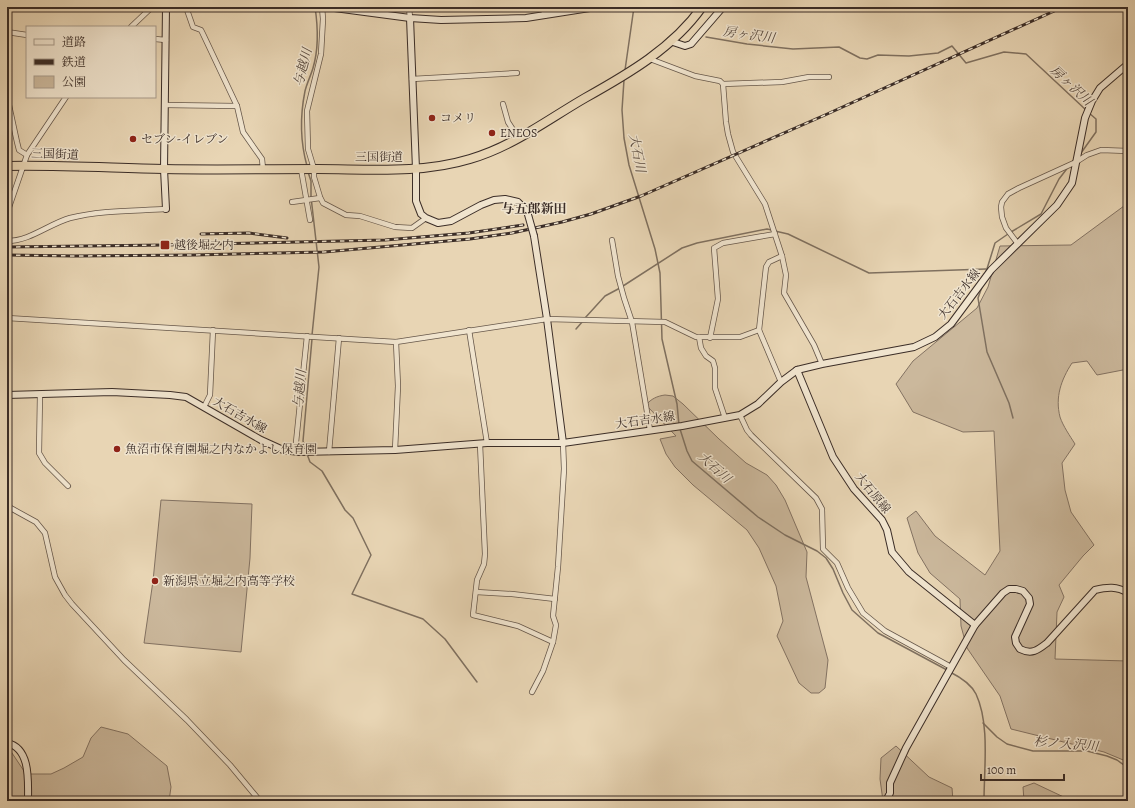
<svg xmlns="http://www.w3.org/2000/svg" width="1135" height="808" viewBox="0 0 1135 808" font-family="Alegreya,'Noto Serif JP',serif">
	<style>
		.green { fill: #cbb89c; stroke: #837262 }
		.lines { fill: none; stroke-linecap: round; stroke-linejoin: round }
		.stream { stroke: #7f705f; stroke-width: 1.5 }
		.street-casing { stroke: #66574a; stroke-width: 6 }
		.secondary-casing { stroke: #3b2d27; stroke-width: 8 }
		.highway-casing { stroke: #3b2d27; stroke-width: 10 }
		.street { stroke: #f0e4ce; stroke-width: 4.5 }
		.secondary { stroke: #f0e4ce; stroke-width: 6 }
		.highway { stroke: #e8d5b4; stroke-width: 8 }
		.rail-casing { stroke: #3b2d27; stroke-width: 3 }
		.rail { stroke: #f0e4ce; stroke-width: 1.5; stroke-dasharray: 4.5; stroke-linecap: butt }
		.secondary-bridge-casing { stroke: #3b2d27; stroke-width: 8; stroke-linecap: butt }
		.secondary-bridge { stroke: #f0e4ce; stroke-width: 6 }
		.poi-dot { fill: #8f2418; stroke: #f0e4ce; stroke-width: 1.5 }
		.labels { text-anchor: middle; stroke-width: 3; stroke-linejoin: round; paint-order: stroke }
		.poi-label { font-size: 12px; fill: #3b2d27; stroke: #f0e4ce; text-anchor: start }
		.street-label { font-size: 12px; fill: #3b2d27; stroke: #f0e4ce }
		.water-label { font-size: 13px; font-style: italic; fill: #58493e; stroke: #f0e4ce }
		.neighbourhood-label { font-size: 13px; font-weight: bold; fill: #3b2d27; stroke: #f0e4ce }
	</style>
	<rect width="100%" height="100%" fill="#e8d5b4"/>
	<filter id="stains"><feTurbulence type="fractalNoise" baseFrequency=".005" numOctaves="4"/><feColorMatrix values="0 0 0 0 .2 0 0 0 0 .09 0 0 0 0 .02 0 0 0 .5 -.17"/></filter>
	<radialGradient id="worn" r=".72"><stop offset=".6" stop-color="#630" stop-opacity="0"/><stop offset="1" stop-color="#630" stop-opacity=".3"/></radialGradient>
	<g class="green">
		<path d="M1128,203V369L1097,375L1087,361L1072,363C1061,380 1055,397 1060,417C1063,426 1070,436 1075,444L1062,463L1065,490L1071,512L1094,545L1083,556L1059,585L1064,597L1057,612L1055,659L1128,661V762L1104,752L1011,729L1000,696L967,648L961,626L960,599L930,573L918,553L907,518L916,511L935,536L985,575L1000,551L994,431L963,432L913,412L896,384L913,361L977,308L988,287L1000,246L1071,245Z"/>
		<path d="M665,395L673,396L683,404L719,439L746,463L767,475L776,485L785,500L807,552L806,577L828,660L825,688L819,693H811L799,683L777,636L783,621L776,586L759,548L747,530L693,485L675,467L666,454L660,439L676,436L646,405C651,399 657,396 665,395Z"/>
		<path d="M161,500L252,504L250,558L241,652L144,643L153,581Z"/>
		<path d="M101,727L128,734L167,766L171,787L169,801H7V754L10,750L26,774H51L64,768L83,757L91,738Z"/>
		<path d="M896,746L929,777L952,788L953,801H883L880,779L881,758Z"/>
		<path d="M1034,783L1070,800L1071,801H1024L1023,787Z"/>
	</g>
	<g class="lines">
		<g class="stream">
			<path d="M706,37L747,44L793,49L839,47L860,58L867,59L878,55L909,56L938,53L952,46L966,63L1004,52L1026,54L1086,110"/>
			<path d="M625,70L634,7"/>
			<path d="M624,80L622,110L624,138L629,165L655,249L660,273L662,339L677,404L679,425"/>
			<path d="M1081,153L1096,132V119L1089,113"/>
			<path d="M307,166C300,141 300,116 305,91C307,83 311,75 313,68C319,48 318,27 315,7"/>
			<path d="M308,172L311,181V197L319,267L312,335"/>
			<path d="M775,231L788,234L869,273L986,269"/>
			<path d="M1011,232L1041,214L1059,179L1069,166"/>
			<path d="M986,272L995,243L1008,234"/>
			<path d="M623,286L682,248L697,243L767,229L772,230"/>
			<path d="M982,287L978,298L987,352L1009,403L1013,418"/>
			<path d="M585,318L605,296L620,288"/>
			<path d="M576,329L583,321"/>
			<path d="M680,429L687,451L692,461L758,517L785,535L817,551L826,558L833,569L843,593L852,610L878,633L947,670"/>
			<path d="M306,450L303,441L312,339"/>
			<path d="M307,454L310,462L322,471L345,510L353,518L371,555L352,594L423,619L445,639L477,682"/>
			<path d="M950,672C960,677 971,684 976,694C990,724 984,768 984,801"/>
			<path d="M983,723L997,737L1007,744L1033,751H1087L1107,756L1117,760L1128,768"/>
		</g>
		<defs>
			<g id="street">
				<path d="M186,7L193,27L201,30L203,34L237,106L243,132L262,159L263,169"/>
				<path d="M322,7L323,19L321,54L307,111L308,149L314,169V177L320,197L323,203L346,215L360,216L395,227L412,228L426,218"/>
				<path d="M409,7L410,18"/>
				<path d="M541,7L546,15"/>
				<path d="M131,27L152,7"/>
				<path d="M7,32L27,35"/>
				<path d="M155,39L166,40"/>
				<path d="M650,59L695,76L720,81L723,84L726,122L728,134L733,152L765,204L782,256L786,275L784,293L814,345L822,364"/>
				<path d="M412,79L517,73"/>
				<path d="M723,84L782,82L809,77H829"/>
				<path d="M7,96L17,142L19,150L27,155"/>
				<path d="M503,104L508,122L519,139"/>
				<path d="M165,105L237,106"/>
				<path d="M301,169L310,220"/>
				<path d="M292,202L320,198"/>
				<path d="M7,213L27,155L66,97"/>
				<path d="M612,240L618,276L624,298L632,322L650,430"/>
				<path d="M7,241C30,241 49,224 70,218C101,210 134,211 166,209"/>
				<path d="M1018,244L1006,228L1002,217L1001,207L1002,202L1008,194L1019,188L1076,162L1087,155L1101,150L1128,151"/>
				<path d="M7,318L396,342L547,319L665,322L696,337H740L759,330"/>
				<path d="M469,330L487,443"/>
				<path d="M699,337L701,348L706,356L713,361L715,368V388L725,418"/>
				<path d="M710,338L718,299L714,248L723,243L775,234"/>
				<path d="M781,382L759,330L766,267L769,262L782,256"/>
				<path d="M40,394L39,453L45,463L68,486"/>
				<path d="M204,407L210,395L213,330"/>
				<path d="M740,415L747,430L751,435L816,498L822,509L823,549L837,563L848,588L863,613L885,631L951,667"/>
				<path d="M480,444L485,554L484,564L477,580L473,615L518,626L553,642"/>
				<path d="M395,450L398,386L396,342"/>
				<path d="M295,452L307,336"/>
				<path d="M329,452L339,338"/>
				<path d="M7,506L36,522L45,533L55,577L65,595L72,604L124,660L187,720L230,765L260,801"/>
				<path d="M476,592L512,594L555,599"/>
				<path d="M532,692L543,671L553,642L556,625L553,616L558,567L564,469L563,443"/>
			</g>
			<g id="secondary">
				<path d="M166,7L164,169L166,209"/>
				<path d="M327,7L410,18L441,20L526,18L596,7"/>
				<path d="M410,18L416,169V201L421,214L426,218L438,223L451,221L481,205L494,200L505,199L518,202L527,211"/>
				<path d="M670,41L685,46L691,44L723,7"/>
				<path d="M534,236L547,319L563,443"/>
				<path d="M797,370L833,457L854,489L882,520L887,530L892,552L909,572L975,625"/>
				<path d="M7,395L112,392L170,395L186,397L261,440L283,450L299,452L395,450L487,443H563L682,426L740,415L758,404L781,382L797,370L822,364L914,347L935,337L951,324L991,270L1057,205L1072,183L1085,118L1092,101L1100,88L1128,64"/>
				<path d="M7,743C31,748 28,782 28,801"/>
				<path d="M886,801L890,793V783L906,748L975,625L1003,593L1009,589H1016L1023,591L1029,598L1030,604L1015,637L1016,643L1020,649C1032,655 1038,650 1047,643L1095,590C1107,587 1117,586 1128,593"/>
			</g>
			<path id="highway" d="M7,166C59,165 112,168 164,169C215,170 266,169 317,169C368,169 421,174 470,159C512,147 547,120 585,98C628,74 673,48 702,7"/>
		</defs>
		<use href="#street" class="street-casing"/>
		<use href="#secondary" class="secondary-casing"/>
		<use href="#highway" class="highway-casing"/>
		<use href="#street" class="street"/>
		<use href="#secondary" class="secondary"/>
		<use href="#highway" class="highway"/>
		<defs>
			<g id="rail">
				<path d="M201,234L249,233L287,238"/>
				<path d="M7,247L165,245L385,240L469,233L523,225"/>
				<path d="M7,255L75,256L194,255L324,252L470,239L512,233L562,222L591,214L641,196L825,115L1063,7"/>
			</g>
		</defs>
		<use href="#rail" class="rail-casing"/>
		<use href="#rail" class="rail"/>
		<defs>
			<path id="secondary-bridge" d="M527,211L534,236"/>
		</defs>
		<use href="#secondary-bridge" class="secondary-bridge-casing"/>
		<use href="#secondary-bridge" class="secondary-bridge"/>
	</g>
	<g class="poi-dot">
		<circle cx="432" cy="118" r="4"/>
		<circle cx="492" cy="133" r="4"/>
		<circle cx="133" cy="139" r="4"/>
		<rect x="160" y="240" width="10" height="10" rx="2"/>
		<circle cx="117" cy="449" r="4"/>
		<circle cx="155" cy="581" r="4"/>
	</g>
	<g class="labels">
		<g class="poi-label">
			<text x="440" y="122">コメリ</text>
			<text x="500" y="137">ENEOS</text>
			<text x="141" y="143">セブン-イレブン</text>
			<text x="174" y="249">越後堀之内</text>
			<text x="125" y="453">魚沼市保育園堀之内なかよし保育園</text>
			<text x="163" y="585">新潟県立堀之内高等学校</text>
		</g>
		<g class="street-label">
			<text transform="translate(55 154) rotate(2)" y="4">三国街道</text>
			<text x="379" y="161">三国街道</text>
			<text transform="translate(959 294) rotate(-52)" y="4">大石吉水線</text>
			<text transform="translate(240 415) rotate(30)" y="4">大石吉水線</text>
			<text transform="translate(645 420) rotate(-8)" y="4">大石吉水線</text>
			<text transform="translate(873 493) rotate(51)" y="4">大石原線</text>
		</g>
		<g class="water-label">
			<text transform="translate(749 34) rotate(8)" y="5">房ヶ沢川</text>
			<text transform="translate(302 67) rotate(-76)" y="5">与越川</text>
			<text transform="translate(1072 85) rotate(43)" y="5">房ヶ沢川</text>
			<text transform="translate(638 153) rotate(79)" y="5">大石川</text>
			<text transform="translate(299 389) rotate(-85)" y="5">与越川</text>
			<text transform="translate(715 467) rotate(42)" y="5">大石川</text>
			<text transform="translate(1066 743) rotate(5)" y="5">杉ノ入沢川</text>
		</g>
		<g class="neighbourhood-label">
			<text x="534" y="213">与五郎新田</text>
		</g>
	</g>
	<rect width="1135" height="808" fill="none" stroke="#e8d5b4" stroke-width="24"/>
	<rect x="8" y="8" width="1119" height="792" fill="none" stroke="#3b2d27" stroke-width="2"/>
	<rect x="12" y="12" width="1111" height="784" fill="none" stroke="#3b2d27"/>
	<rect x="26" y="26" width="130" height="72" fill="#f0e4ce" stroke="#a89b8b"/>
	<rect x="34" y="39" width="20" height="6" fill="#f0e4ce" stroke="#a89b8b"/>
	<text x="62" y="46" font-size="12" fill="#3b2d27">道路</text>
	<rect x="34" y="59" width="20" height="6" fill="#3b2d27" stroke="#a89b8b"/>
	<text x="62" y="66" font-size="12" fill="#3b2d27">鉄道</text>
	<rect x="34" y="76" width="20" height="12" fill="#cbb89c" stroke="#a89b8b"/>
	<text x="62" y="86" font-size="12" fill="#3b2d27">公園</text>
	<path d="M981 774v6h83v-6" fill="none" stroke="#3b2d27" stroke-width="2"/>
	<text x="987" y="774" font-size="12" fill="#3b2d27" stroke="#f0e4ce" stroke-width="3" paint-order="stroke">100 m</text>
	<rect width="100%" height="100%" filter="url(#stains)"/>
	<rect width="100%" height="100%" fill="url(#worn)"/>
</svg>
